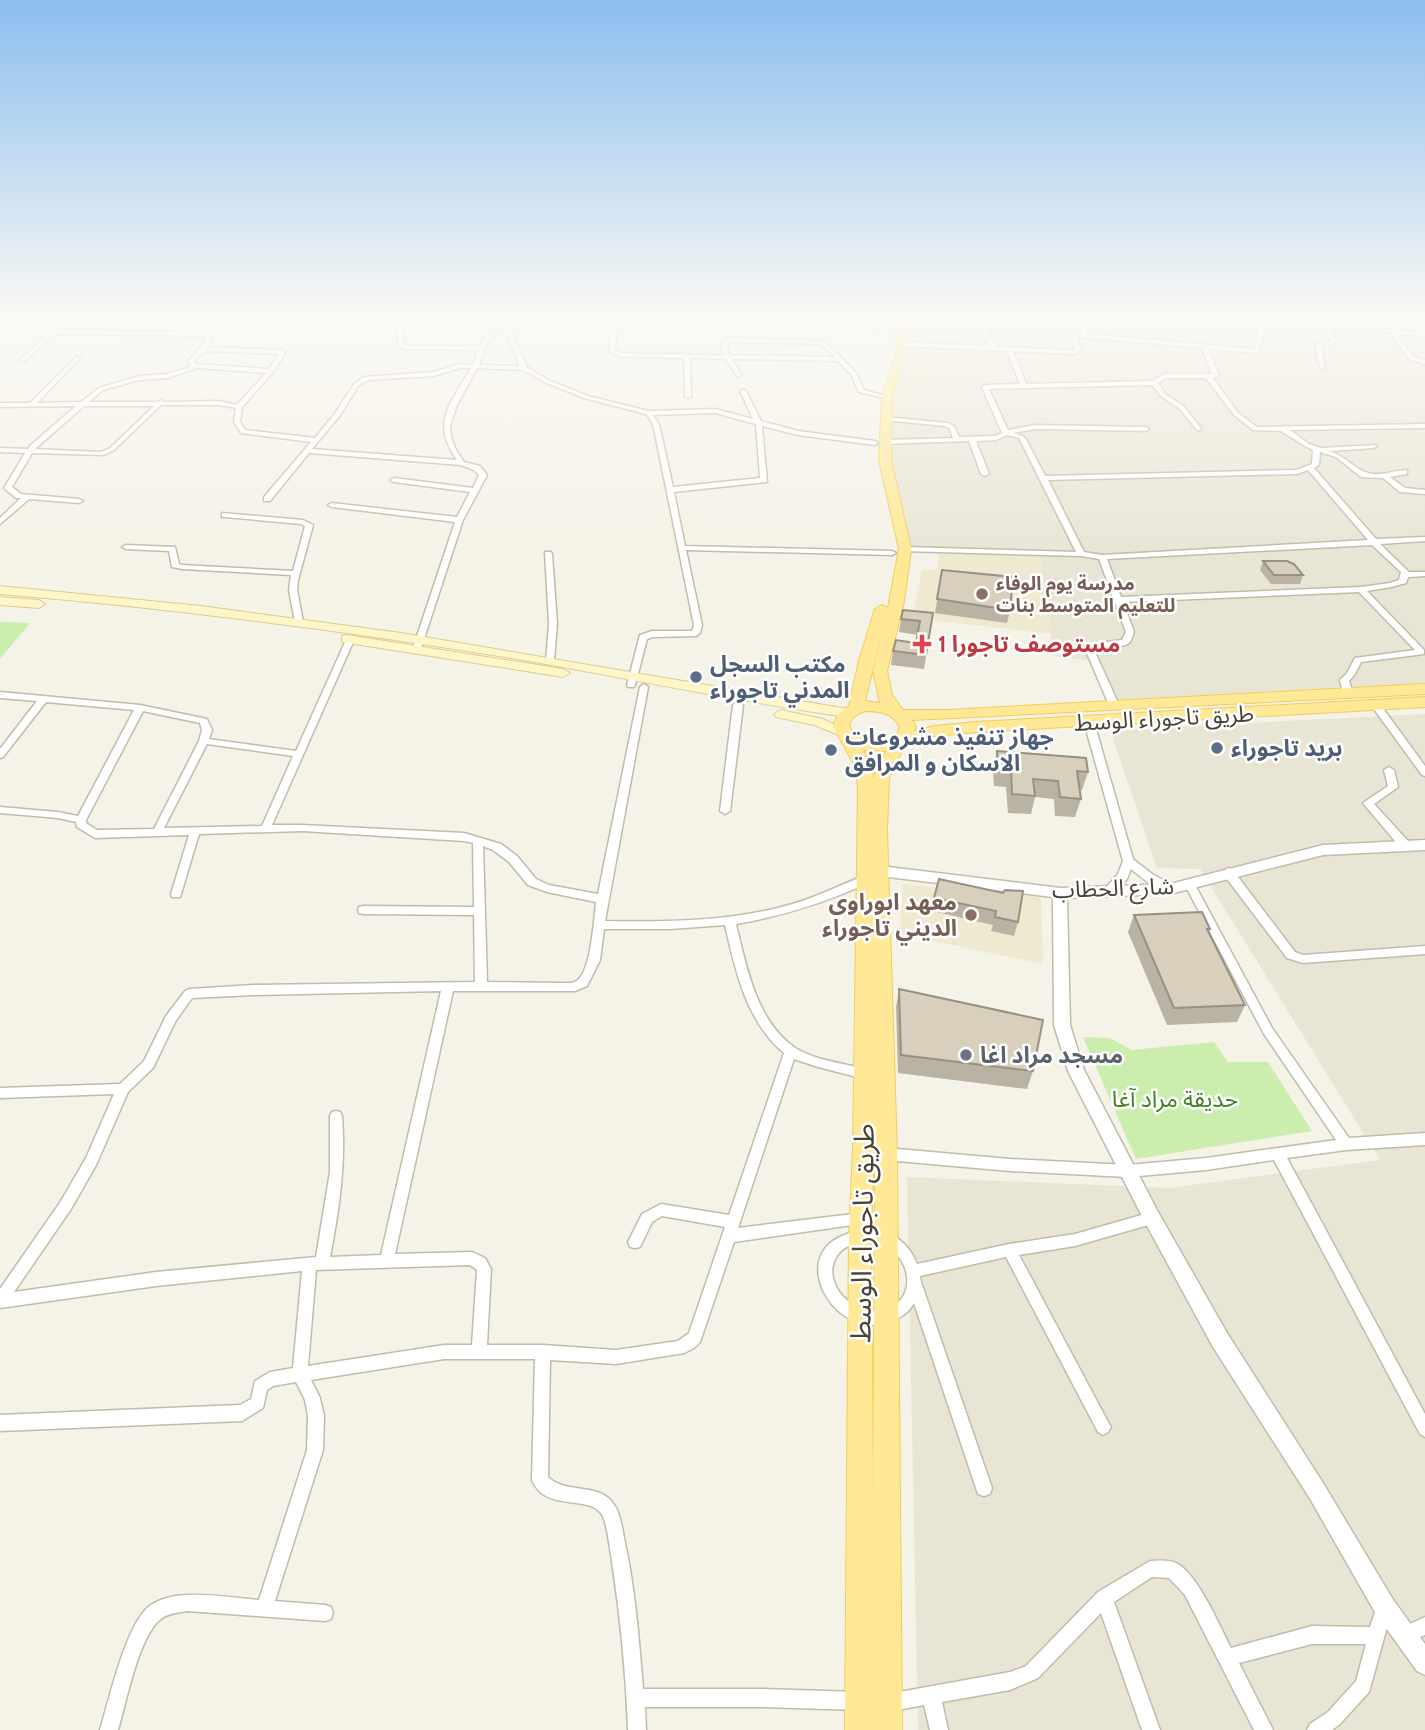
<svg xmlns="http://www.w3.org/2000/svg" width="1425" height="1730" viewBox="0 0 1425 1730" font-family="Cabin,'Noto Sans Arabic',sans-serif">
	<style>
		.residential { fill: #e9e5d5 }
		.education { fill: #efe9d0 }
		.green { fill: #cbedad }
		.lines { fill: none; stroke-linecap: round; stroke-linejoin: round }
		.minor-casing { stroke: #c1bba9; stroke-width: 3 }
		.tertiary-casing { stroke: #c1bba9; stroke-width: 3 }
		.secondary-casing { stroke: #d9cc93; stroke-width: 2 }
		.primary-casing { stroke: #eece5c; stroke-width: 2 }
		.minor { fill: #fff; fill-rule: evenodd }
		.tertiary { fill: #fff; fill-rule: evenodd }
		.secondary { fill: #fff6c7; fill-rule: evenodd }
		.primary { fill: #ffe996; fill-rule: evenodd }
		.wall { fill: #bab2a2 }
		.building { fill: #d8cfbc; stroke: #979184; stroke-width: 2 }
		.education-dot { fill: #8d6e63; stroke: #fff; stroke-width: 2.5 }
		.health-dot { fill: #e0444e; stroke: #fff; stroke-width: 2.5 }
		.service-dot { fill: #5c6f8a; stroke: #fff; stroke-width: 2.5 }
		.worship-dot { fill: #6b7280; stroke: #fff; stroke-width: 2.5 }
		.labels { text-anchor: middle; stroke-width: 5; stroke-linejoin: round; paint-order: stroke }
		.far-education-label { font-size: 19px; font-weight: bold; fill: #785e54; stroke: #fff; text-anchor: start }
		.health-label { font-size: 23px; font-weight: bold; fill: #be3a42; stroke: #fff; text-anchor: start }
		.service-label { font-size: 23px; font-weight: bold; fill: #4e5e75; stroke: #fff; text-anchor: start }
		.street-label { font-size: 23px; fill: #494335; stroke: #fff }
		.education-label { font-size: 23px; font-weight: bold; fill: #785e54; stroke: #fff; text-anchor: end }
		.worship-label { font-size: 23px; font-weight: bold; fill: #5b616d; stroke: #fff; text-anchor: start }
		.park-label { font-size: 23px; fill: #3f8023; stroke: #fff }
		.near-street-label { font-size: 28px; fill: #494335; stroke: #fff }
	</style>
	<rect width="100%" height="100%" fill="#f5f2e7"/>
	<g class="residential">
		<path d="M898,315H1425V689L1114,705L1092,661L1054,656L1038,553L905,549L887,476L885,419L898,367L900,330Z"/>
		<path d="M1425,714V1730H918L907,1177L1169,1188L1380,1160L1200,869L1157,868L1110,730Z"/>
	</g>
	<g class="education">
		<path d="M939,553L1040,556L1052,634L912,618L922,570H937Z"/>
		<path d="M903,884L1041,897L1043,964L900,934Z"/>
	</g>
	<g class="green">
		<path d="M0,622L30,623L0,659Z"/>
		<path d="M1083,1037L1109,1038L1132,1050L1214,1042L1228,1062H1268L1312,1131L1136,1159Z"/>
	</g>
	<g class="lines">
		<defs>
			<g id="minor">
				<path d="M59,315H65L63,326L59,330L208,332L217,315H223L207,347L283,350L286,352L273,372L242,407L240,422L245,430L315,438L336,412L354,384L364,377L433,372L460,364L473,365L478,350L404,349L398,344L397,324L370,322L364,318L365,315H371L372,318L402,322L404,343L407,346H480L485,337L504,328L499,315H505L510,327H608L610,315H616L614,328L617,331L615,350L622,353L723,355L722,344L729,338L825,341L857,374L864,390L889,397V399L859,392L852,376L838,361L732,359L742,375L739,377L737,376L726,359L690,358L691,396L688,398L685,396L684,358L621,357L609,351L611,332L610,331H511L527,367L548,380L588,396L648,411L715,409L753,419L740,391L743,389L746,391L761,421L798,431L875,441L878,443L875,445L798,435L762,426L767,482L674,492L685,546L892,551L896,553L892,555L686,550L702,625L700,633L696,636L653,637L647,639L635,685L634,687H628L627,685L640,635L652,631H692L694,625L653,424L646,414L584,398L544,382L523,370L477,368L457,405L450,426L451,437L456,450L464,462L480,466L487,475L463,520L421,648L417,651L414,650L413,648L455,522L332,507L328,505L332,503L457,517L470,492L394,482L390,480L394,478L473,488L479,475L474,470L461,465L309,453L270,501H264V497L311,442L241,433L234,422L236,408L219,405H161L114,450L104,455L32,453L12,487L21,494L79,499L83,501L79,503L29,499L0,524V518L21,498H16L4,488L25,453L0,452V448L28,449L31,445L76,406L0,407V403H30L77,356L80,358L79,359L37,403L81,402L99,388L139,376L167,374L191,367L188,361L200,348L207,336L55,334L25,361H21V359L57,325ZM506,331L520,366L479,365L489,339ZM731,342L821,344L835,357L729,355L728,344ZM205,351L279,354L269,369L195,364L194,361ZM197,368L266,373L237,405L219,401L164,402L161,400L158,402H89L103,390L139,380L168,378ZM460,368H471C451,403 430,422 457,460L312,449L341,414L358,386L368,380L434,376ZM84,406H154L110,448L101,452L35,449ZM715,413L756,424L760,478L673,487L659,424L653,415Z"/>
				<path d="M651,315H702L837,319L903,330L900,332L837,323L654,317Z"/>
				<path d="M974,315H980L992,340L998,347L1074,350L1076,349L1070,337L1075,334H1082L1078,315H1084L1088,334L1254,349L1261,320L1212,317L1209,315L1262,317V315H1268L1259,351L1254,353L1209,349L1219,376L1213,378L1238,413L1257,427L1425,424V428L1290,430L1309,444L1321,448L1376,445L1377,446L1374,448L1330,451C1345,456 1356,470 1368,473C1381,477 1394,470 1407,470V474L1390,477L1405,488L1425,490V494L1400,492L1383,478L1361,477L1336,457L1320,452L1319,465L1314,468L1376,539L1425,537V541L1380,544L1409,572H1425V576L1408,577L1406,583L1391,587L1367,591L1424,650V654L1361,662L1355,674L1349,681L1353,693L1348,696L1343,693L1340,680L1347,673L1355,658L1415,650L1359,592L1123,602L1134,632C1132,636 1132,640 1129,643C1122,649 1104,645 1095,652L1119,705L1114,708L1109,705L1086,651L1094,644L1122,640L1126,632L1099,559L1081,556L902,551L901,549L905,547L1076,552L1019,438L1007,435L996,440L976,441L989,474L985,476L981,474L969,441L885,444L882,442L885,440L953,438L949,428L945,426L883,420V418L885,417L948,423L954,426L959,437L995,436L1002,433L982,387L985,385L1020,384L1007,351L902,346L899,344L902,342L991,346L986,341ZM1078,337L1202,348L1212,374H1163L1152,381L1026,384L1013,351L1075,354L1082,350L1076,338ZM1165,378H1206L1234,415L1253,430L1281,431L1305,446L1313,450L1312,464L1296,470L1045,476L1027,441L1023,436L1013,433L1035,429L1146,431L1149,429L1146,427L1035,425L1008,430L989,389L1152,385L1161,396L1179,408L1197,430H1201V428L1183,406L1165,394L1158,383ZM1308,470L1368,540L1102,555L1084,552L1048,480L1297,474ZM1372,545L1401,572L1399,580L1390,583L1361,587L1121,597L1107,559Z"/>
				<path d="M1289,315H1298L1325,322L1422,333L1420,315H1425V337L1400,334L1399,338L1413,357L1425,360V364L1409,359L1393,338L1394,333L1329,326L1338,342L1321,346L1325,367L1320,368L1315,345L1331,341L1323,325Z"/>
				<path d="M222,513L303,520L313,525L298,580L297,590L303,622L302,624H296L295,622L289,590L291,575L182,569L172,567L169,551L126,549L122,547L126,545L175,547L179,564L182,565L293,571L305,526L301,524L225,517H222Z"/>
				<path d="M545,552H551L552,554L557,624L554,660L550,663L546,660L549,624Z"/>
				<path d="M350,637L354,640L272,825H302L464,833L501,844L517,856L536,879L549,885L598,894L640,687L644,684L648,687L605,921C669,922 736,922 799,902C821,895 842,884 864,876L869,880L868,883C825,903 782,916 736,924C746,966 757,1024 797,1049C817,1061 843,1063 865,1069L869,1070L871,1074L869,1078L865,1079L818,1067L794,1059L738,1228L861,1213L866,1215L868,1219L866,1223L734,1242L700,1342L694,1348L684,1353L616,1364L550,1360L548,1477C565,1494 598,1483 612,1502C620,1511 622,1527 624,1538C635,1587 639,1639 643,1689H760L859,1692L865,1695L868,1701L865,1707L859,1710L760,1707H645L646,1730H628C626,1672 620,1613 611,1555C609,1544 607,1522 601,1513C587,1495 545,1512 532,1480L535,1359H444L311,1380L320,1398L324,1416L323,1450L275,1601L325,1605L331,1607L333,1613L331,1619L325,1621L187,1611C178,1613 168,1613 161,1619C139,1635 126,1703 118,1730H100C109,1700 125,1629 147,1608C157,1599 174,1595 188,1595C211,1594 235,1598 259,1600L307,1450L308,1416L305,1400L296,1382L273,1386L267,1390L263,1408L242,1421L0,1431V1415L240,1405L251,1399L255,1381L270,1372L293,1368L302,1271L156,1286L0,1308V1289L61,1201L86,1158L114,1094L0,1098V1088L120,1084L144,1061L166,1016L185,991L189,989L253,985L475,982L474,915L363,914L359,913L358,910L359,907L363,906L474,907L473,843L464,841L302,831L199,834L181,894L180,897H172L171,894L189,835L95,838L77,827L76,822L58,818L0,813V807L58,812L78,816L134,710L46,702L3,757L0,758V749L37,701L0,698V692L140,705L207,719L212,730L209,739L296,751L346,640ZM143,711L200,723L202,730L199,741L154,829L97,830L86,823V820ZM207,744L293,756L262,826L164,828ZM483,846L493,850L509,862L528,885L547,892L596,902C594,920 591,969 578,980C574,984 566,983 561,983L487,982ZM725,925C735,970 747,1023 784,1053L729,1215L661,1204L642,1214L628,1242L630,1247L635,1248L640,1247L652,1222L662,1216L725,1227L689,1333L678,1341L616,1350L543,1345H487L491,1269L485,1258L472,1252L395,1254L453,991H575L587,986L600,960L604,929H670ZM441,991L381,1255L330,1257C339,1210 346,1164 342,1116L340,1112L336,1111L332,1112L330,1116V1172L316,1257L156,1272L14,1292L71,1209L96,1165L128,1092L153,1068L175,1022L192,998L253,995ZM470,1265L477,1270L472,1345H444L308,1366L316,1270Z"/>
				<path d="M738,702L743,705L730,811L725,814L720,811L733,705Z"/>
				<path d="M1376,702L1379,703L1425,766V776L1422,775L1371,705Z"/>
				<path d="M1089,719L1094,722L1133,859L1152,874L1174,886L1175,889L1174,892C1159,893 1142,878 1131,869L1127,879L1112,894H1104L1103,891L1118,874L1123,861L1084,722Z"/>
				<path d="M1389,767L1394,770L1398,787L1374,804L1408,841L1409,844L1408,847H1400L1363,803L1388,786L1384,770Z"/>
				<path d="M1228,868L1232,869L1295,952L1303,955L1425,946V954L1303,963L1287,958L1224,875L1223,872Z"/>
				<path d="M1190,881L1195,885L1272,1028L1349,1138L1425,1133V1145L1346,1150L1287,1158L1425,1414V1437L1420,1434L1274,1160L1206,1170L1128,1177L1010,1171L886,1160L881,1158L880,1154L881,1150L886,1148L1010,1159L1128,1165L1206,1158L1336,1140L1264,1034L1185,885Z"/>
				<path d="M1152,1212L1157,1214L1159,1218L1157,1222L1152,1224L1075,1246L1019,1255L1108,1422L1111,1427L1108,1432L1103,1435L1098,1432L1006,1257L920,1276L921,1282L992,1488L990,1494L984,1496L978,1494L976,1488L914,1303C908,1314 900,1318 889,1322C836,1341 788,1259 842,1236C853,1231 860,1229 873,1230C894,1232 909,1244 917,1264L1009,1244L1075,1234ZM860,1241C867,1242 875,1242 882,1244C902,1251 915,1279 902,1298C873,1337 809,1284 841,1251C846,1246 854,1244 860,1241Z"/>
				<path d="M1150,1561C1158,1561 1170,1559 1178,1564C1199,1577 1219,1625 1231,1648L1312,1626L1370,1627L1378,1603L1384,1601L1390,1603L1392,1609L1369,1692L1340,1724L1332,1730H1307L1310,1724L1328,1712L1356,1681L1366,1644H1312L1239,1663L1273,1730H1254L1185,1595L1169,1578L1152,1577L1114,1602L1160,1730H1142L1101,1613L1038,1678L1010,1690L942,1702L948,1730H930L924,1705L888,1712L882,1709L879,1703L882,1697L888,1694L1010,1672L1026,1666L1098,1592Z"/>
				<path d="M1425,1617V1635L1405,1644L1399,1641L1396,1635L1399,1629Z"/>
			</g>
			<path id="tertiary" d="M1425,840V850L1323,855L1170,894L1067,898L1070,1025L1084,1070L1158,1212L1227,1333L1323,1483L1392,1598L1425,1644V1675L1417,1671L1376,1614L1309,1497L1213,1347L1146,1224L1068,1071L1054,1025L1053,897L880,876L873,871L880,866L1060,888L1170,884L1323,845Z"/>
			<g id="secondary">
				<path d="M0,586L201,606L401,633L848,709L855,713L848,717C731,701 615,675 499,656C333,629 167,608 0,594Z"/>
				<path d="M0,597L39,600L45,604L39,608L0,605Z"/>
				<path d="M347,635L563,669L570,673L563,677L342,642V636Z"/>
				<path d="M781,710L823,719L851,733L844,737L814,725L776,717L774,714Z"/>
			</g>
			<path id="primary" d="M893,315H903L907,352L892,398L891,460L911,549L904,601L887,671L892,695L903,710H948L1425,684V694L912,720L916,727L914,731L934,726L976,722L1425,697V707L976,732L934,736L905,744L889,778L887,830L897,1154L902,1730H845L849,1235L853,1150L858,790L856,768L833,726L838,714L849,706L859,661L875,609L882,605L888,608L899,549L879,460L882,398L897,352ZM884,624L873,671L880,703L865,701ZM865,711C880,711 893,713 900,727L896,736C879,746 859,744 849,726C851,717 857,714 865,711ZM863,750L886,751L873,778L872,768ZM875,1126V1154L873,1497L871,1235Z"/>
		</defs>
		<use href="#minor" class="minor-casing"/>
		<use href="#tertiary" class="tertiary-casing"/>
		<use href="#secondary" class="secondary-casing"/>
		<use href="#primary" class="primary-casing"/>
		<use href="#minor" class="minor"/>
		<use href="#tertiary" class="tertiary"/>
		<use href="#secondary" class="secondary"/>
		<use href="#primary" class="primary"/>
	</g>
	<g class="wall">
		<path d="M1263,561L1303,575L1300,584H1271L1260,570Z"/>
		<path d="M942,570L1010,610L1007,623L935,613Z"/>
		<path d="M933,613L924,669L891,665L893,651L916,643L918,635L899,632L901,619Z"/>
		<path d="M997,751L1088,772L1082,790H1080L1081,799L1075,817L1055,816L1054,799L1035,797L1031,814L1008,813L1006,787L994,786L993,769Z"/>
		<path d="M939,879L1018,922L1014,936L991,931L993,925L932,911Z"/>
		<path d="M1134,915L1210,929L1209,933L1245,1005L1237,1022L1167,1025L1128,932Z"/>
		<path d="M899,989L1033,1071L1027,1089L898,1073L896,1007Z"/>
	</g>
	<g class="building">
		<path d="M1263,561H1287L1294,564L1303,575H1274Z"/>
		<path d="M942,570L1013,577L1010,610L937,599Z"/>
		<path d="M903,610L933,613L926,655L893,651L896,640L916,643L920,621L901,619Z"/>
		<path d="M997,751L1086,758L1088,772L1077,771L1081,799L1060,797L1058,781L1033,779L1035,796L1012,794L1011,769L998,768Z"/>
		<path d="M939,879L1003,893L1005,890L1023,891L1018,922L995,917L996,911L934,898Z"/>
		<path d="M1202,912L1210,929H1207L1245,1005L1174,1008L1134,915Z"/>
		<path d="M899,989L1043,1020L1033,1071L901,1055Z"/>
	</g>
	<linearGradient id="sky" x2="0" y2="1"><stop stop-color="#8bbeee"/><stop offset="0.57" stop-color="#faf9f4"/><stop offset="1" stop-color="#faf9f4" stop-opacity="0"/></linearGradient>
	<rect width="1425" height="557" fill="url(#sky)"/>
	<g class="education-dot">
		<circle cx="982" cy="594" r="7"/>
		<circle cx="971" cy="915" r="7"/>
	</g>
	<path class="health-dot" d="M918.5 633.5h7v7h7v7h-7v7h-7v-7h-7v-7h7z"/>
	<g class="service-dot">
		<circle cx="696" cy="677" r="7"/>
		<circle cx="1217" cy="748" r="7"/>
		<circle cx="831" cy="750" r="7"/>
	</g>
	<circle class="worship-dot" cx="966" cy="1055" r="7"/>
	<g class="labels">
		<g class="far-education-label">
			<text x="996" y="590">مدرسة يوم الوفاء<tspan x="996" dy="22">للتعليم المتوسط بنات</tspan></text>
		</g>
		<g class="health-label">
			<text x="938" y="652">مستوصف تاجورا 1</text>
		</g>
		<g class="service-label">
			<text x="710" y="672">مكتب السجل<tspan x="710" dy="26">المدني تاجوراء</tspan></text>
			<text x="845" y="745">جهاز تنفيذ مشروعات<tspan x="845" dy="26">الاسكان و المرافق</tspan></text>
			<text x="1231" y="756">بريد تاجوراء</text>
		</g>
		<g class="street-label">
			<text transform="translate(1164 718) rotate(-3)" y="8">طريق تاجوراء الوسط</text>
			<text transform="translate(1113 888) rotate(-2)" y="8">شارع الحطاب</text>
		</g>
		<g class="education-label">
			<text x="957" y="910">معهد ابوراوي<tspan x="957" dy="26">الديني تاجوراء</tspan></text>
		</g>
		<g class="worship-label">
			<text x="980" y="1063">مسجد مراد اغا</text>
		</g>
		<g class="park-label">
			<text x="1175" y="1107">حديقة مراد آغا</text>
		</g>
		<g class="near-street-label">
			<text transform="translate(862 1233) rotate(-89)" y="10">طريق تاجوراء الوسط</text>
		</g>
	</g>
</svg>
